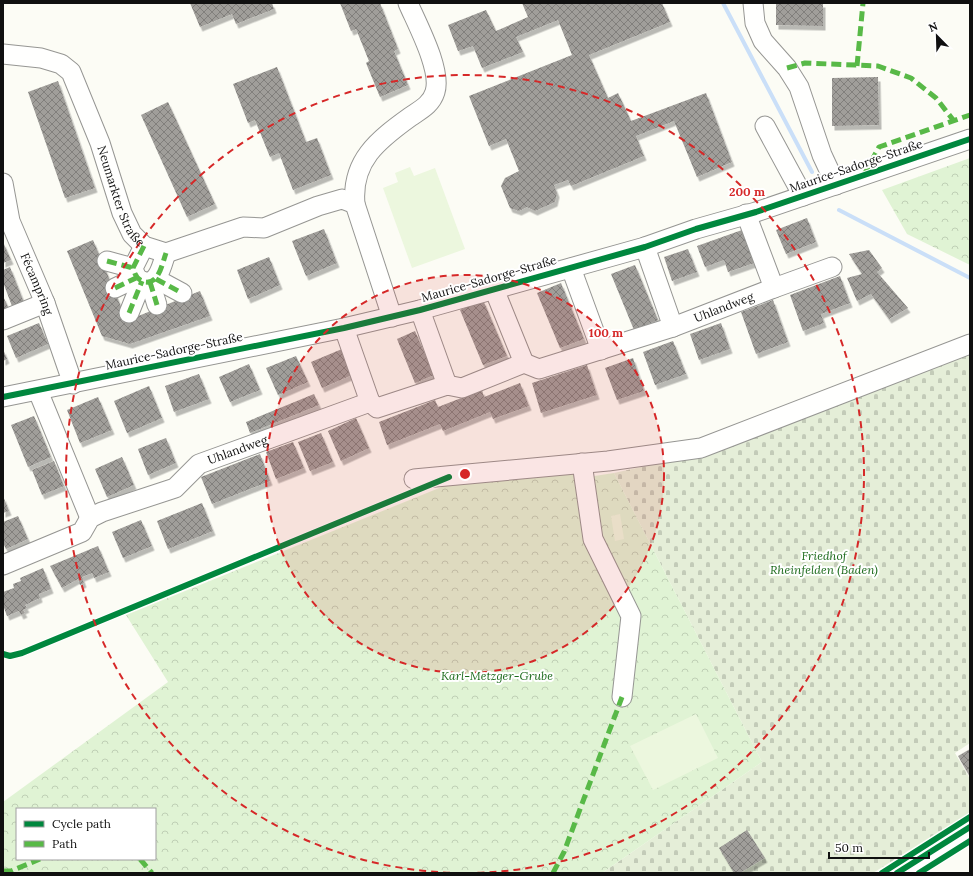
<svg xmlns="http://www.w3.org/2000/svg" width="973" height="876" viewBox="0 0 973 876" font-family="Lora,serif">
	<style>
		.cemetery { fill: url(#cemetery-stones) }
		.park { fill: url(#park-crowns); fill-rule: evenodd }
		.pitch { fill: #ecf7de }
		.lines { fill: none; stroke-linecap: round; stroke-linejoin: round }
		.stream { stroke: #cadff8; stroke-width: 4 }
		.building { fill: url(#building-cross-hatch); filter: url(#shadow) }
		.minor-casing { stroke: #969693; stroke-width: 21 }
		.minor { stroke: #fffffe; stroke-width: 19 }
		.quiet { stroke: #58b947; stroke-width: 5; stroke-dasharray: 10 5; stroke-linecap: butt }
		.cycleway-casing { stroke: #fff; stroke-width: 8 }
		.cycleway { stroke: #00873e; stroke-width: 6 }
		.ring { fill: none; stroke: #d62828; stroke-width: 2; stroke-dasharray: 7 5 }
		.labels { text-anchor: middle; stroke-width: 4; stroke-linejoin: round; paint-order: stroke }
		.street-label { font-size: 12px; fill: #101010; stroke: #fff }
		.park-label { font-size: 12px; font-style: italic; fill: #1d6b1c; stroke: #fff }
		.centre { fill: #d62828; stroke: #fff; stroke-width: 2 }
		.ring-label { font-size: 12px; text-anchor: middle; font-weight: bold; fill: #d62828; stroke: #fff; stroke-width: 4; stroke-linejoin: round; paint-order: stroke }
	</style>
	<defs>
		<pattern id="cemetery-stones" width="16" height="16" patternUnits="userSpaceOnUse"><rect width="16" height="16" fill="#e5eed8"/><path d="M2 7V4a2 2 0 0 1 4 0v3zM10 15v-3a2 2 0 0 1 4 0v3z" fill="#c3cbb8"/></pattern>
		<pattern id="park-crowns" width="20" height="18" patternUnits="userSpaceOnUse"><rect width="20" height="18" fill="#e0f3d4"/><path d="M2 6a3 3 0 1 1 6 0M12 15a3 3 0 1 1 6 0" fill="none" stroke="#bfcfb5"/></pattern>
		<pattern id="building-cross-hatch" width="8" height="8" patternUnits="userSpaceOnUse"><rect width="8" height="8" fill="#a09e9a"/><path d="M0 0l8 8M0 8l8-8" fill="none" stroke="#817f7c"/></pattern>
		<filter id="shadow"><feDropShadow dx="2.5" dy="4.5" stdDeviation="0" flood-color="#0004"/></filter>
	</defs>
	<rect width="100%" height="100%" fill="#fcfcf5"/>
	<path class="cemetery" d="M970,349V743L955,753L970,779V812L873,873H602L762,762L614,473L704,453Z"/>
	<g class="park">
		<path d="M970,158V265L907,234L882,190Z"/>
		<path d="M571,468L588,477L614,473L762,762L602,873H3V802L168,682L126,615L454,482ZM17,809H155V859H17Z"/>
	</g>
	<g class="pitch">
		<path d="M410,167L414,176L435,168L465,249L412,268L383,188L398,182L395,173Z"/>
		<path d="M620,514L624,539L615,541L611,516Z"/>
		<path d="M696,714L718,758L653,790L630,746Z"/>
	</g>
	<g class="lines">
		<g class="stream">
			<path d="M723,3L812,172"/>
			<path d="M839,210L970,278"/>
		</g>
	</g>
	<g class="building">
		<path d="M190,3H272L274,9L236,24L232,14L200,27Z"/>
		<path d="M340,3H380L398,49L394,51L408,85L380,97L366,63L369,61L356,29L351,31Z"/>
		<path d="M522,3H662L670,22L589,55L608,98L618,93L631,121L706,93L732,162L697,177L674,121L636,136L644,156L571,186L568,180L554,185L557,193L555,202L535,211L527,207L519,211L510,208L501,186L505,178L519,171L506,139L489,146L469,96L572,55L558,20L516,37L523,52L482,68L473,46L458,51L448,25L486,10L496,31L528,17Z"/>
		<path d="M776,3H823V26L776,25Z"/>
		<path d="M277,67L306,142L317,138L331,175L293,190L279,153L270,157L255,120L248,123L233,84Z"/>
		<path d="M878,77L879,125L832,126V78Z"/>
		<path d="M58,81L95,188L65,198L28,92Z"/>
		<path d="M168,102L215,204L187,217L141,115Z"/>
		<path d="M807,218L816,242L786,254L776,230Z"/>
		<path d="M324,229L337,263L306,276L292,241Z"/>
		<path d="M742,230L754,263L728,272L724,260L705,267L697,246Z"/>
		<path d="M93,240L124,314L131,319L200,291L210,316L130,344L102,336L67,251Z"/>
		<path d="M3,242L11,260L3,263Z"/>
		<path d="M688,249L697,272L672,281L664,257Z"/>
		<path d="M869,250L882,268L877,272L908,308L889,319L871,294L857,301L847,278L862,274L849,254Z"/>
		<path d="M269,257L280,285L248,299L237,270Z"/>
		<path d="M635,265L658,320L634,330L611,274Z"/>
		<path d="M10,267L25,305L13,309L3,282V270Z"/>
		<path d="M840,276L850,303L821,314L824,323L803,331L790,295Z"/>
		<path d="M561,283L584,339L560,348L537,293Z"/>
		<path d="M3,296L9,309L3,311Z"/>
		<path d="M483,300L507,356L483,365L460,310Z"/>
		<path d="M773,300L788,342L756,354L741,312Z"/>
		<path d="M39,323L48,344L16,358L7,336Z"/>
		<path d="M721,323L730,349L699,360L690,334Z"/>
		<path d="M415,331L434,375L415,383L397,339Z"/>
		<path d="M673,341L686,374L655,385L643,352Z"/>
		<path d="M3,349L7,359L3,361Z"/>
		<path d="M342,349L352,375L322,388L311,362Z"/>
		<path d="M296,356L308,382L278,395L266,368Z"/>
		<path d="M633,358L644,391L617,400L605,368Z"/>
		<path d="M249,364L260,390L230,402L219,377Z"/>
		<path d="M587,365L597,395L541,413L532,383Z"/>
		<path d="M199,374L209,399L174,412L165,386Z"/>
		<path d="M520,383L529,406L493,419L490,412L443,431L440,424L387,445L379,422L435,400L438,407L482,390L484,397Z"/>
		<path d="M149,386L162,418L127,433L114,401Z"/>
		<path d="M314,394L319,405L250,433L246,422Z"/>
		<path d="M98,397L112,430L80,443L67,410Z"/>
		<path d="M34,416L51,457L28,467L11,425Z"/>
		<path d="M356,418L369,448L341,461L328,431Z"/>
		<path d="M321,433L333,462L310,471L298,442Z"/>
		<path d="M166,438L176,463L148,475L138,449Z"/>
		<path d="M293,442L304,468L276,479L266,452Z"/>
		<path d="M260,454L270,481L212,504L201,477Z"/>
		<path d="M122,457L134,485L107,497L95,469Z"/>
		<path d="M54,461L64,486L42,495L32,470Z"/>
		<path d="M3,496L9,511L3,513Z"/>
		<path d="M202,503L213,531L168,549L157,521Z"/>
		<path d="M18,516L28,539L6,549L3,543V522Z"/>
		<path d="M141,520L152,546L123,558L112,532Z"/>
		<path d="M98,546L109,572L94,578L92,573L82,577L84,583L80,585L78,579L62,588L50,566Z"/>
		<path d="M43,568L51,589L39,594L40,598L25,605L27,608L23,610L25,613L21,615L19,611L7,616L3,605V592L14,588L13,584L21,581L20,578Z"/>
		<path d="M970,749V777L958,756Z"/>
		<path d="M747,830L765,858L740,873H734L719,848Z"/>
	</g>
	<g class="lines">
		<defs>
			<g id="minor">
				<path d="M753,3L755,23L763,41L787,68L799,87L822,155L836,185"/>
				<path id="s1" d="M3,54L41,58L61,64L71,72L100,143L122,213L132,234L144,246L166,253L243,227L264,228L318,206L342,199L355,204"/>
				<path d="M765,126L803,196"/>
				<path id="s2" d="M3,183L10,221L45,303L73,384"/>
				<path d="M144,246L133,268C135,275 137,280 145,282C159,284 162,264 166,253"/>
				<path d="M645,247L673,327"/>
				<path d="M107,261L133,268"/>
				<path d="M571,268L601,350"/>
				<path d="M156,279L182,293"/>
				<path d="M150,282L157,305"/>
				<path d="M115,288L136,278"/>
				<path d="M774,288L832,267"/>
				<path d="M494,289L524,363"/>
				<path d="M420,310L447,385"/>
				<path d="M129,313L142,281"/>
				<path d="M392,317L355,204C351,161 378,140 410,117C420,110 431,105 435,92C442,70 417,24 408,3"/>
				<path d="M3,320L45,303"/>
				<path d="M344,328L370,402"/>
				<path d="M38,391L90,518"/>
				<path d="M3,397L344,328L420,310L645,247L696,229L756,212L970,139"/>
				<path d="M582,463L593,539L631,616L622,697"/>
				<path d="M414,479L608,461L701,448L970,344"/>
				<path id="s3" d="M3,565L82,532L90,518L102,512L175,488L199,464L370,402L377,408L447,385L462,388L524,363L539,369L673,327L774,288L746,214"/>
				<path d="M897,873L970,827"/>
			</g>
		</defs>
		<use href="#minor" class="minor-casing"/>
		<use href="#minor" class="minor"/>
		<g class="quiet">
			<path d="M857,66L863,3"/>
			<path d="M787,68L805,63L878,66L911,78L936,98L954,121"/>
			<path d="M864,175L879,147L970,115"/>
			<path d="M144,246L133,268C135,275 137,280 145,282C159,284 162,264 166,253"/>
			<path d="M107,261L133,268"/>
			<path d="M156,279L182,293"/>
			<path d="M150,282L157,305"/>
			<path d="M115,288L136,278"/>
			<path d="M129,313L142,281"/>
			<path d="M140,859L152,873"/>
			<path d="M3,871H11L40,859"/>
			<path d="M553,873L564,852L622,697"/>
		</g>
		<defs>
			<g id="cycleway">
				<path d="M3,397L344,328L420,310L645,247L696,229L756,212L970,139"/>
				<path d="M3,654L10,656L22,653L449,477"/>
				<path d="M882,873L970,817"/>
				<path d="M897,873L970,827"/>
				<path d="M919,873L970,841"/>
			</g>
		</defs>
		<use href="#cycleway" class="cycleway-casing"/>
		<use href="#cycleway" class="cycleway"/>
	</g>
	<circle cx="465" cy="474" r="199" fill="#d62828" fill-opacity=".12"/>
	<g class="ring">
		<circle cx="465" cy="474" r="199"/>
		<path d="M462 873A399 399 0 1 1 468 873"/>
	</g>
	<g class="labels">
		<g class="street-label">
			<text transform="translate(856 166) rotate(-19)" y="4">Maurice-Sadorge-Straße</text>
			<text dy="4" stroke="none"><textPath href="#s1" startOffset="206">Neumarkter Straße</textPath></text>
			<text transform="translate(489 279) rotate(-16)" y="4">Maurice-Sadorge-Straße</text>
			<text dy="4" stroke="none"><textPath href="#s2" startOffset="107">Fécampring</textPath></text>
			<text dy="4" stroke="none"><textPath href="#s3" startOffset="784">Uhlandweg</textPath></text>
			<text transform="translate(174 351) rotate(-12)" y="4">Maurice-Sadorge-Straße</text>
			<text dy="4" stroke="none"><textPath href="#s3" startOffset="267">Uhlandweg</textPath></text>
		</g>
		<g class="park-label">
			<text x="824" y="560">Friedhof<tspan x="824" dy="14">Rheinfelden (Baden)</tspan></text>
			<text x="497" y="680">Karl-Metzger-Grube</text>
		</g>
	</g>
	<circle cx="465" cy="474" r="6" class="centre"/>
	<g class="ring-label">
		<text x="747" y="196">200 m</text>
		<text x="606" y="337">100 m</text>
	</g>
	<rect width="973" height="876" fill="none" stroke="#101010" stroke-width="8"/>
	<rect x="16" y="808" width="140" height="52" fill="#ffffff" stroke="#9f9f9f"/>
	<rect x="24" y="821" width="20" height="6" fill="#00873e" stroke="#9f9f9f"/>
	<text x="52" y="828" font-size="12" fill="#101010">Cycle path</text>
	<rect x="24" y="841" width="20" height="6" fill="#58b947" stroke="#9f9f9f"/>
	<text x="52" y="848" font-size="12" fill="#101010">Path</text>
	<g transform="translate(937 36) rotate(337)" stroke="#ffffff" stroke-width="3" paint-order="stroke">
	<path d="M0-3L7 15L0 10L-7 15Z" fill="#101010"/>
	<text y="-6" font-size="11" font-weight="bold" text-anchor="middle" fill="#101010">N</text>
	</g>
	<path d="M829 852v6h100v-6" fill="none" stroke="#101010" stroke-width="2"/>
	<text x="835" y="852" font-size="12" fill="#101010" stroke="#ffffff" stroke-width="3" paint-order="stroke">50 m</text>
</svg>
